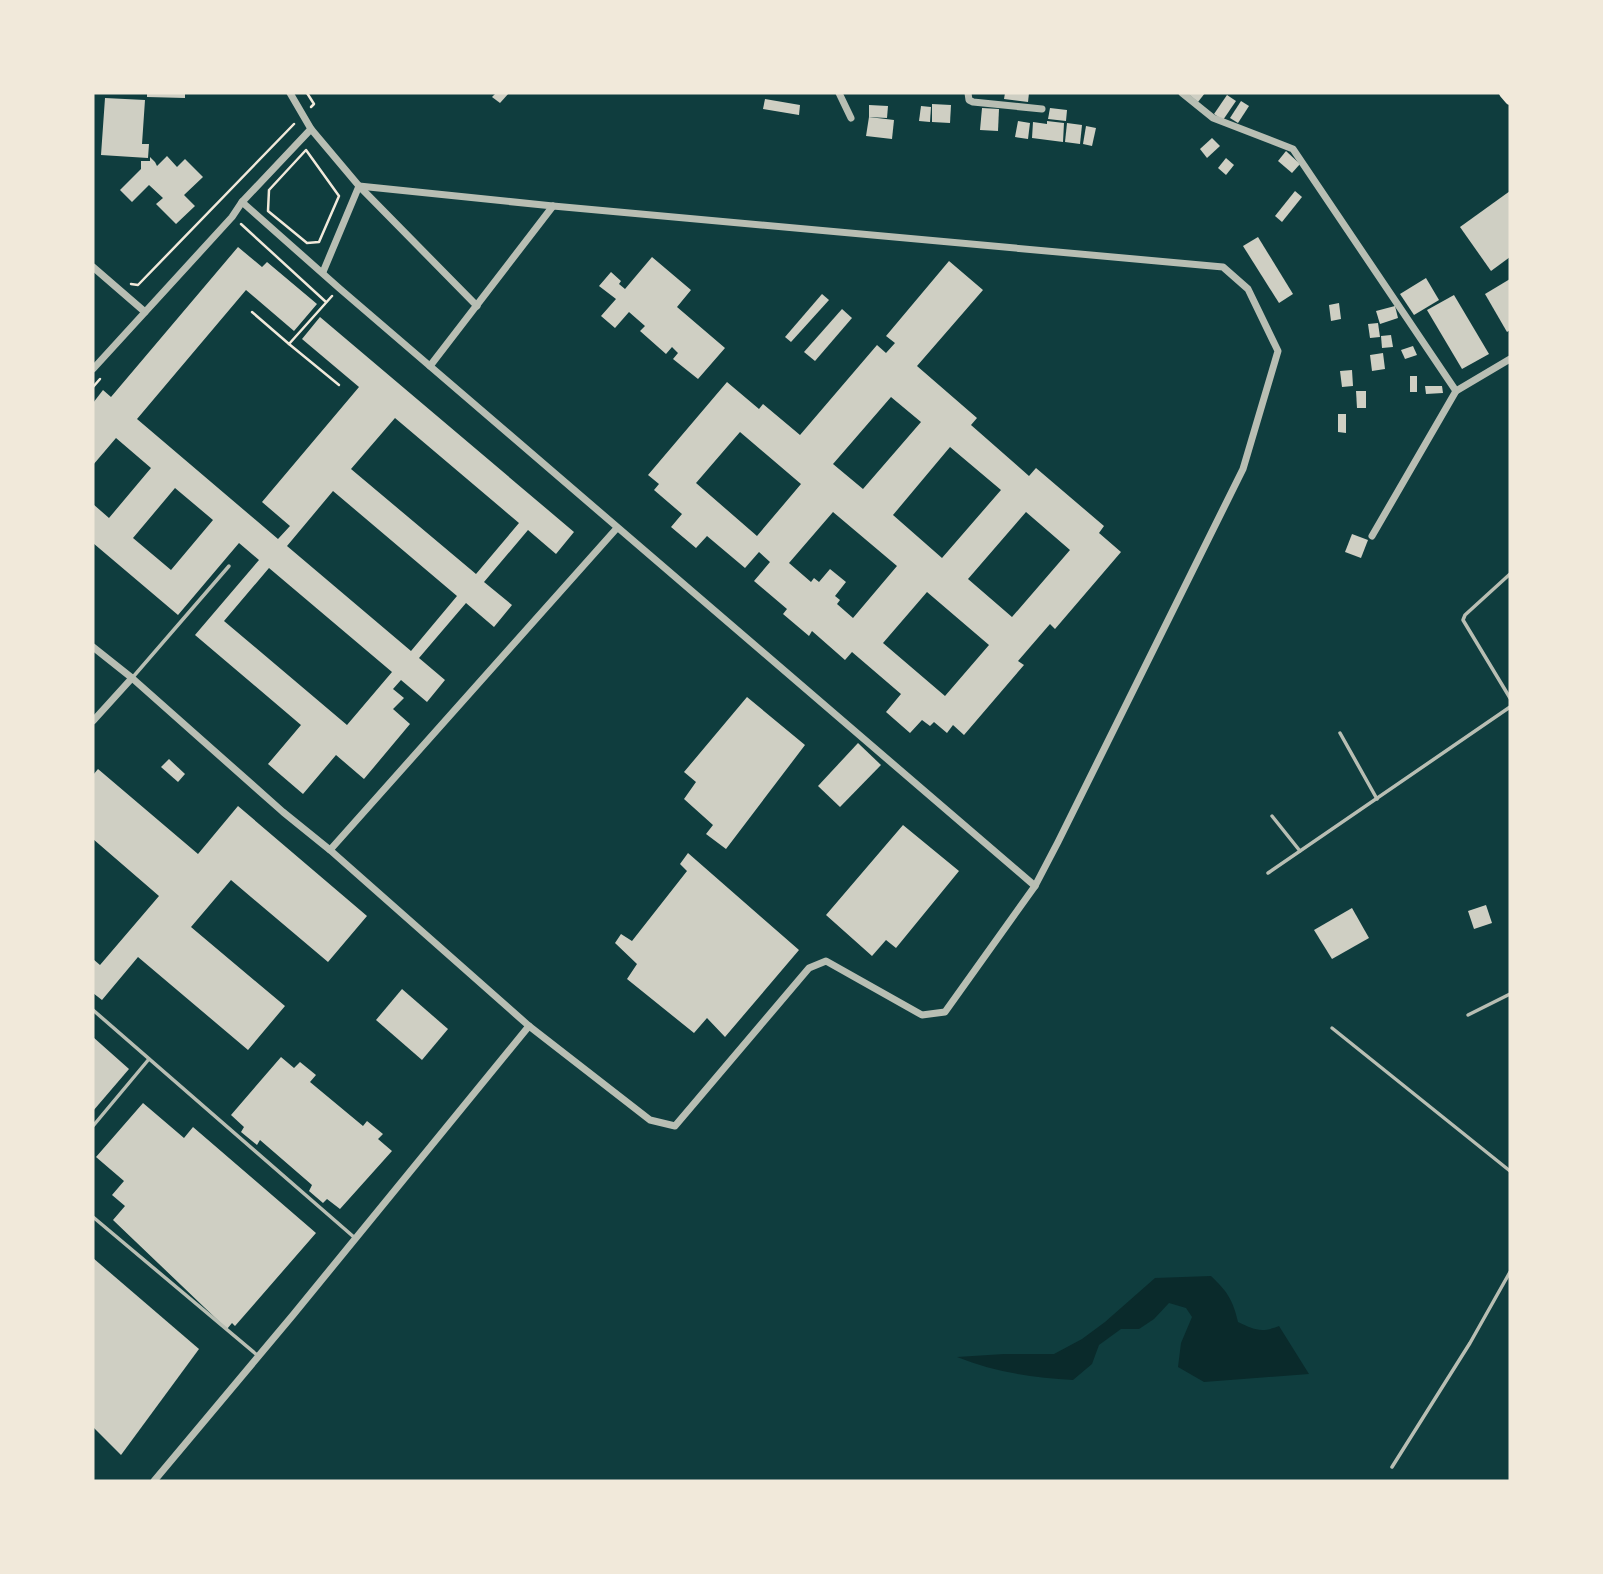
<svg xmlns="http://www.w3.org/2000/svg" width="1603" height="1574" viewBox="0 0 1603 1574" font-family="Merriweather,serif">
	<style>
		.water { fill: #0a2a2b }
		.building { fill: #cfcfc3; fill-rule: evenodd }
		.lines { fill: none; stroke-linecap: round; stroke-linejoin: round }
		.path { stroke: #f1e9da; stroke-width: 2.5 }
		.service { stroke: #b8beb3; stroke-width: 3.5 }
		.minor { stroke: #b8beb3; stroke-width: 7 }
		.secondary { stroke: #f1e9da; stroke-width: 10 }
	</style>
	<rect width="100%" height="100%" fill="#0f3d3e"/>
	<path class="water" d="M1211,1276C1227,1291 1233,1300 1238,1322C1255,1330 1261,1333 1279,1326L1309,1374L1204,1382L1178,1367L1181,1343L1192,1317L1186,1308L1169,1303L1154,1319L1139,1329H1121L1099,1345L1092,1364L1073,1380C1033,1378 994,1372 957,1357L1004,1354H1054L1082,1339L1105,1322L1155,1278Z"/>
	<g class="building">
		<path d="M147,93H185V98L147,97Z"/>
		<path d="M496,93H509L500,103L492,97Z"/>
		<path d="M1005,93H1029L1028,102L1004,99Z"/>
		<path d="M1187,93H1205L1198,102Z"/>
		<path d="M1227,95L1236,101L1223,120L1214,114Z"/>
		<path d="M105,98L145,100L142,144H149L148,158L101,155Z"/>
		<path d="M765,99L800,105L799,115L763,109Z"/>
		<path d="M1241,101L1249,106L1238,123L1230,118Z"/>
		<path d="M932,104L951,105L950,123L932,122Z"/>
		<path d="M869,105L888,106L887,118L869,117Z"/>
		<path d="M921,106L931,107L930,122L919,121Z"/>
		<path d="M982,108L999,109L998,131L980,130Z"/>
		<path d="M1050,108L1067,110L1066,121L1048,119Z"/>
		<path d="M869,117L894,120L892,139L866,136Z"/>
		<path d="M1018,121L1030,123L1028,139L1015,137Z"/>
		<path d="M1047,121L1064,123L1063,142L1032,138L1033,122L1047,124Z"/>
		<path d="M1067,123L1082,125L1080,144L1065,142Z"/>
		<path d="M1086,126L1096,128L1092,146L1083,144Z"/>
		<path d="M1212,138L1220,146L1207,158L1200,149Z"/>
		<path d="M1286,151L1300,164L1292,173L1278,161Z"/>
		<path d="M167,156L177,167L185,159L203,177L184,195L195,206L176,224L156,204L163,198L149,185L132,202L120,190L141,169V161H150V157L155,162L157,166Z"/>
		<path d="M1226,158L1234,165L1226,175L1218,168Z"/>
		<path d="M1295,191L1302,197L1282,222L1275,216Z"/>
		<path d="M1510,191V257L1491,271L1460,227Z"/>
		<path d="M1258,237L1293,294L1279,303L1243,246Z"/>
		<path d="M238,247L262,267L267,262L317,304L294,331L246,290L137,419L278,539L290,526L262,502L359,387L302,339L320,317L574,532L556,554L528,530L484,582L512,605L494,627L466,603L419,658L445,680L427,702L401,680L393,689L404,698L393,709L410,724L364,779L336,755L303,794L268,764L301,725L195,635L259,560L239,543L178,615L93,543V504L109,518L151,468L116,438L93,465V403L103,390L111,397ZM395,418L519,523L476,574L351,469ZM175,488L213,520L171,570L133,538ZM333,491L457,596L411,651L287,546ZM269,568L392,672L347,725L224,621Z"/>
		<path d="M652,257L691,290L677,307L725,348L698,379L673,359L678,353L672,347L666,354L640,331L645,326L629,312L615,328L601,316L616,299L599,286L611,272L621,281L619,284L625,289Z"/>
		<path d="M949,261L983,290L917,366L977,418L971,425L1029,476L1036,468L1104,526L1099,533L1121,552L1055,629L1050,624L1018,661L1024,665L964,735L953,725L947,733L934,722L930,726L922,720L910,733L886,712L901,694L852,652L845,660L812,631L809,636L783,614L787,609L754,581L770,562L759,552L745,568L707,536L696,548L671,527L682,514L654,490L659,484L648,475L727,382L759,409L763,404L800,435L877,345L886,353L895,343L886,336ZM891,397L921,422L863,489L833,464ZM740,432L801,484L757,536L696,483ZM950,447L1001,490L942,558L893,515ZM833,512L897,566L853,618L837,604L840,600L835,596L846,582L830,569L819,582L814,578L811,582L789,563ZM1026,512L1070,550L1012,617L968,579ZM927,592L989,645L945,696L883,643Z"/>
		<path d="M1426,278L1439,300L1414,315L1400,294Z"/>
		<path d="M1510,279V330L1507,332L1485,294Z"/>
		<path d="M822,294L829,300L791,342L785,337Z"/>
		<path d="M1454,295L1489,354L1462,369L1427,310Z"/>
		<path d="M1339,303L1341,319L1331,321L1329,305Z"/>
		<path d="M1395,306L1398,318L1380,324L1376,311Z"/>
		<path d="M842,309L852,318L815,361L804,352Z"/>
		<path d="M1378,323L1380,337L1370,338L1368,324Z"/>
		<path d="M1391,335L1393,347L1382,348L1381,336Z"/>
		<path d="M1413,346L1417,355L1405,359L1401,350Z"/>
		<path d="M1383,353L1385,369L1372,371L1370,355Z"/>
		<path d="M1352,370L1353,386L1342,387L1340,371Z"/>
		<rect x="1410" y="376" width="7" height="16"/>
		<path d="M1425,386H1442L1443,393L1426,394Z"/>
		<path d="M1356,391H1366V408H1357Z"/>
		<path d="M1338,414H1346V433L1338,432Z"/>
		<path d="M1352,534L1368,540L1361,558L1345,552Z"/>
		<path d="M747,697L805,745L726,849L706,834L713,825L684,799L696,782L684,772Z"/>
		<path d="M858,743L881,765L840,807L818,786Z"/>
		<path d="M169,759L185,774L178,782L161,767Z"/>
		<path d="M98,769L198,854L238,806L367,916L328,962L231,880L191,927L285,1006L248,1050L138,957L102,1000L93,993V959L100,965L159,896L93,839V775Z"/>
		<path d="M903,825L959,871L896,948L886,940L872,956L826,915Z"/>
		<path d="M688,853L799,950L725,1037L707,1018L694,1033L627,979L637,964L615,943L621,934L632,941L687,871L680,864Z"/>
		<path d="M1486,905L1492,923L1474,929L1468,911Z"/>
		<path d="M1352,908L1369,938L1332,959L1314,930Z"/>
		<path d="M402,989L448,1029L422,1060L376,1020Z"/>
		<path d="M93,1037L129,1069L93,1111Z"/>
		<path d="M281,1057L294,1068L300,1062L316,1075L310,1082L363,1126L367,1121L383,1134L378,1139L392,1151L340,1209L327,1199L323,1203L309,1191L312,1185L260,1140L257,1145L241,1132L244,1127L231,1115Z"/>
		<path d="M143,1103L184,1138L193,1127L316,1233L235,1326L232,1323L227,1329L113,1220L125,1206L112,1195L124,1181L96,1157Z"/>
		<path d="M93,1258L199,1349L121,1455L93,1427Z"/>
	</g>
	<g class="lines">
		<g class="path">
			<path d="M307,93L314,104L311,107"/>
			<path d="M306,150L339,196L319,242L307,243L268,211L269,190Z"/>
			<path d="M241,224L326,302"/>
			<path d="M131,284L138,285L294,124"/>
			<path d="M252,312L289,344L332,296"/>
			<path d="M289,344L339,385"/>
			<path d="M93,387L100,379"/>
		</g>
		<g class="service">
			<path d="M1510,574L1465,615L1463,620L1510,698"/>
			<path d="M133,677L229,566"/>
			<path d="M1340,733L1377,799"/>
			<path d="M1272,816L1300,851"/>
			<path d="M1268,873L1510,707"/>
			<path d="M93,1010L355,1238"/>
			<path d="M1468,1015L1510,994"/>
			<path d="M1332,1028L1510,1171"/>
			<path d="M93,1126L149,1059"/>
			<path d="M93,1217L257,1355"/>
			<path d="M1392,1467L1470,1343L1510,1272"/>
		</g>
		<g class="minor">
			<path d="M290,93L311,129L359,186L477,306"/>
			<path d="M839,93L851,118"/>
			<path d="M968,93L969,100L973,102L1042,109"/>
			<path d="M1182,93L1213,118L1293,149L1456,391"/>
			<path d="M242,202L339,288L1035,886"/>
			<path d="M93,267L145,312"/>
			<path d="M430,366L553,206"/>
			<path d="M93,369L232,217L242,202L311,129"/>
			<path d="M1372,536L1456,391L1510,359"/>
			<path d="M93,647L132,678L283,812L330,850L529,1026L650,1120L675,1126L809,968L826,961L922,1015L945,1012L1035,886L1058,842L1243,469L1278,351L1248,289L1223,267L553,206L359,186L323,272"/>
			<path d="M93,721L132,678"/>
			<path d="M330,850L617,528"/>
			<path d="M154,1481L293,1315L529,1026"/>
		</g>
		<path class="secondary" d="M1504,93L1510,100"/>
	</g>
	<rect width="1603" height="1574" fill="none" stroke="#f1e9da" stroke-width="189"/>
</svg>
